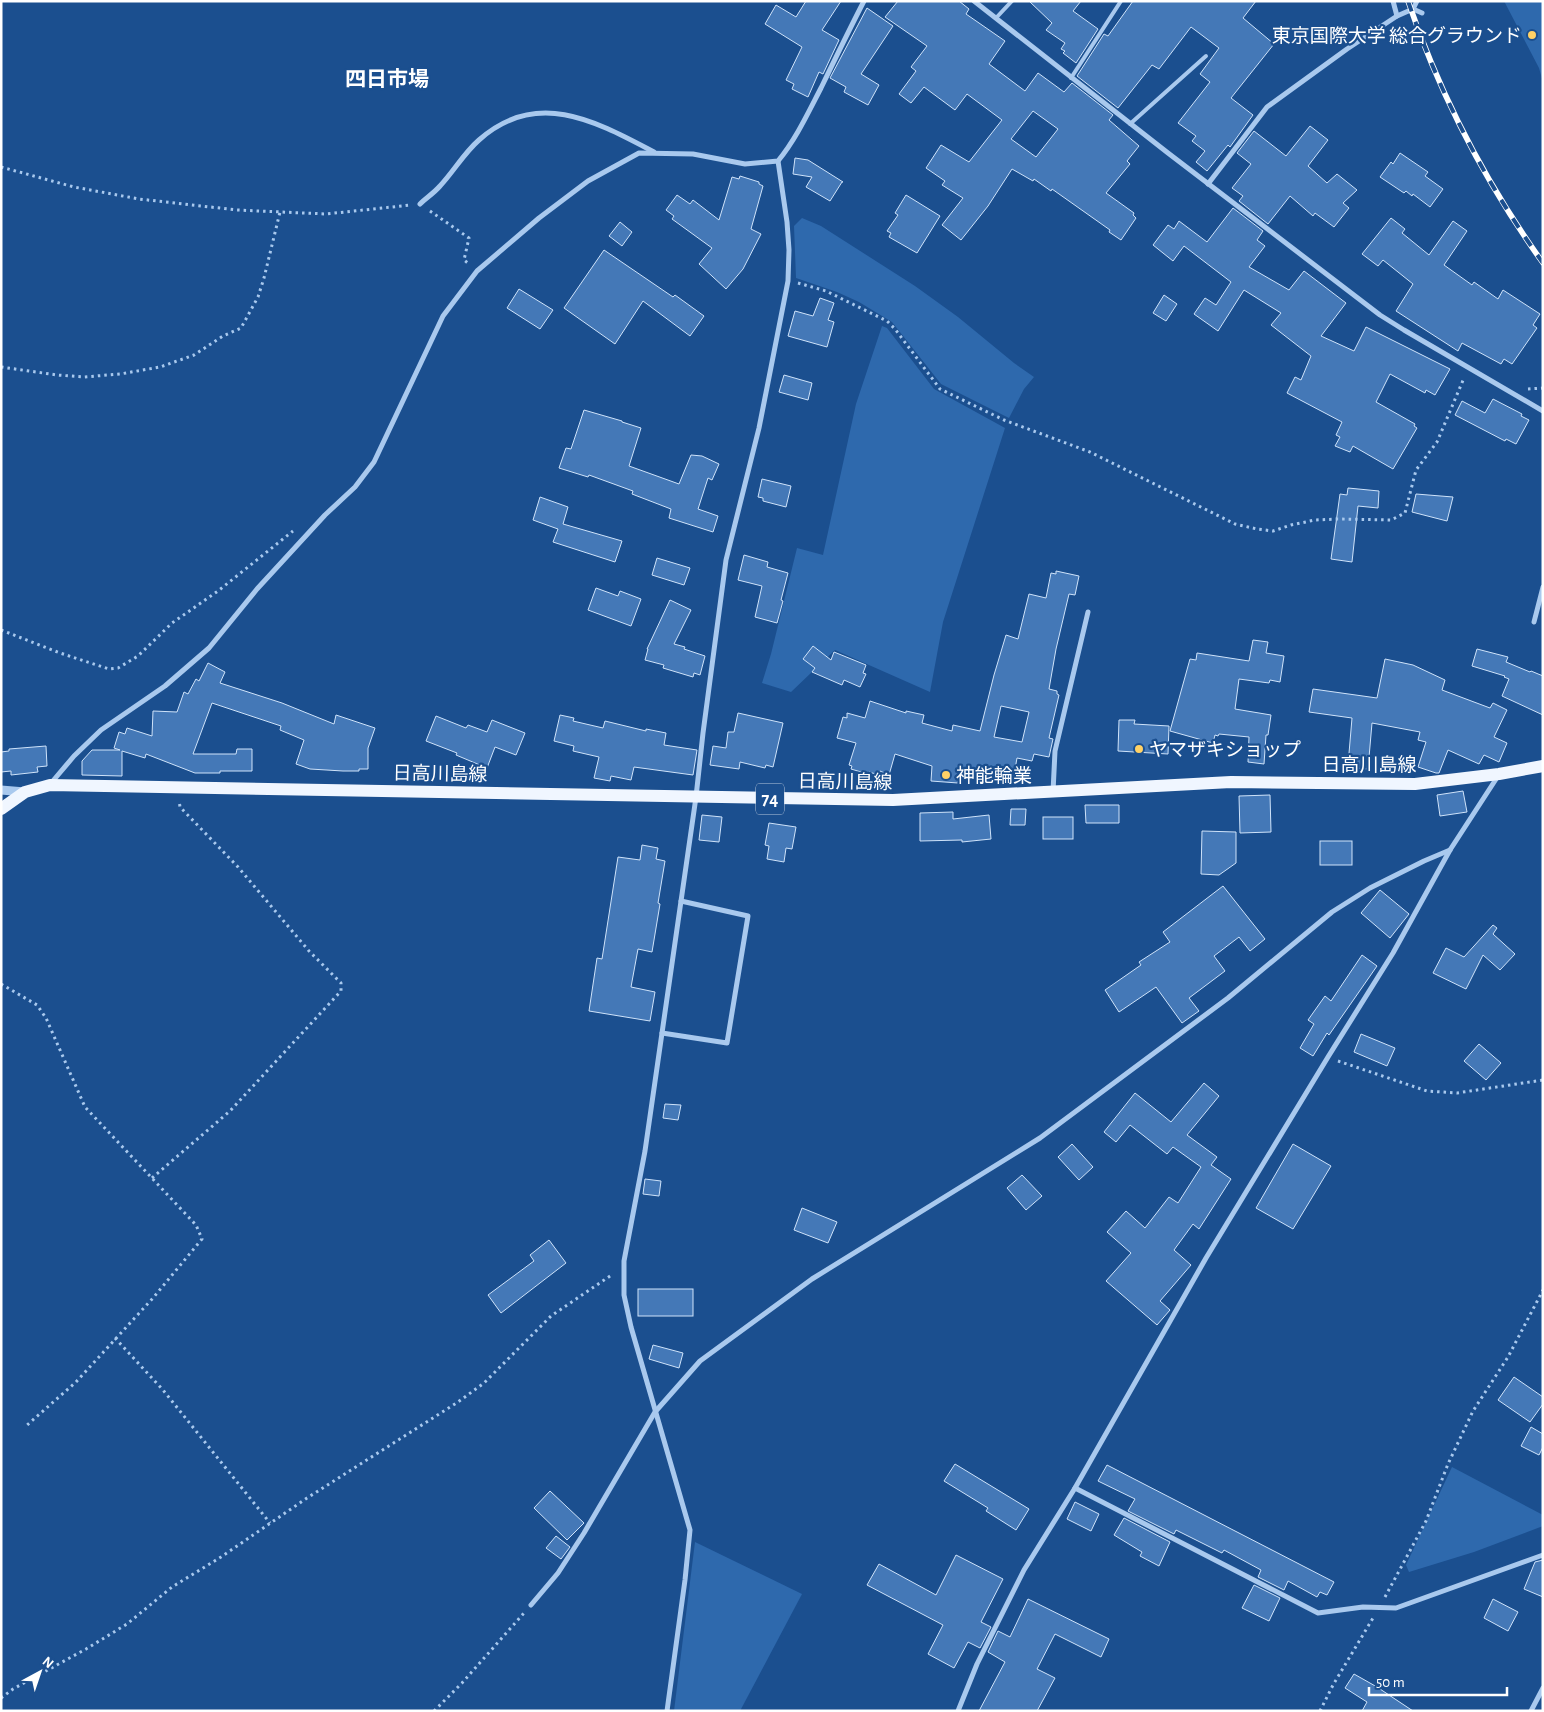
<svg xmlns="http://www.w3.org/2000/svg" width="1544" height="1712" viewBox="0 0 1544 1712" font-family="'Alegreya Sans','Noto Sans JP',sans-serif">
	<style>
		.green { fill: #2e69ad }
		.building { fill: #4478b7; stroke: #cfe3fa; fill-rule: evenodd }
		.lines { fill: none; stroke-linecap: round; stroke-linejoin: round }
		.path { stroke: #a9c9ee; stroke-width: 3; stroke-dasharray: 2.5 4; stroke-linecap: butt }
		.service { stroke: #a9c9ee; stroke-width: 4 }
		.minor { stroke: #a9c9ee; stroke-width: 5 }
		.tertiary { stroke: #a9c9ee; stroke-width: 9 }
		.primary { stroke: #f0f6ff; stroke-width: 12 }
		.rail-casing { stroke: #fff; stroke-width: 5.5 }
		.rail { stroke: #1b4f8f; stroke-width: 4; stroke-dasharray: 11; stroke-linecap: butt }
		.poi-dot { fill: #ffd166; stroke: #1b4f8f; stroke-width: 2 }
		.labels { text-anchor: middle; stroke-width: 4.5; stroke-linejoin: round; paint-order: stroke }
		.shield { fill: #1b4f8f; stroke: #bbcadd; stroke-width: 1 }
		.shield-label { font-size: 18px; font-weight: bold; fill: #fff }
		.poi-label { font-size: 19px; fill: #fff; stroke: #1b4f8f; text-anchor: start }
		.street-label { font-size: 19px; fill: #fff; stroke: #1b4f8f }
		.quarter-label { font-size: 21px; font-weight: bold; fill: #fff; stroke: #1b4f8f }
	</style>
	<rect width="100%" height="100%" fill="#1b4f8f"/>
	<g class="green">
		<path d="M1504,1H1543V82L1539,68Z"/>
		<path d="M802,218L821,226L915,286L958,317L1014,363L1034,377L1024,389L1009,418L941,384L892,322L859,302L837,292L796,278L794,226Z"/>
		<path d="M882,326L887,328L934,389L1005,428L943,622L930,692L835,650L791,692L762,683L771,654L797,548L823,555L856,404Z"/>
		<path d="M1452,1467L1543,1515V1526L1474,1552L1409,1572L1406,1565Z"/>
		<path d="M695,1542L802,1594L740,1711H674Z"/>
	</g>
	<g class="building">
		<path d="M806,1H841L822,30L839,40L823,74L819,72L808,97L792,89L794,84L786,80L802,47L765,24L776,5L796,17Z"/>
		<path d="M898,1H959L969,9L966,14L1005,41L989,64L1025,91L1038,73L1064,92L1072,83L1113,115L1109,120L1139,146L1127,161L1130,164L1106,193L1134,213L1133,215L1136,218L1121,240L1109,232L1110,230L1052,189L1051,191L1034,179L1033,181L1012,169L988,206L961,240L942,225L963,198L942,185L945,181L926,168L941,145L969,162L1002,120L967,94L955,110L924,87L911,103L899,94L916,71L911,67L927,46L885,17ZM1033,111L1058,129L1036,157L1011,139Z"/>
		<path d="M1029,1H1081L1073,11L1098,29L1076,63L1063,53L1065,51L1061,49L1065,43L1046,30L1052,23Z"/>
		<path d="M1133,1H1256L1243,18L1274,44L1231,98L1253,115L1230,147L1228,145L1207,171L1196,162L1205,151L1192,141L1196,136L1178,123L1210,82L1200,74L1219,48L1191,27L1159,69L1152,65L1118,108L1077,76L1104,34L1108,36Z"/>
		<path d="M867,8L893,26L861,74L879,85L868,105L844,92L846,87L830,78Z"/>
		<path d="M1310,126L1328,140L1308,166L1327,183L1337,174L1357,190L1343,203L1349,208L1334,227L1315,213L1313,216L1290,196L1268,224L1239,201L1243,196L1232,188L1251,164L1237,153L1254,131L1286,156Z"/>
		<path d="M1400,153L1428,172L1425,176L1443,189L1430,207L1413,194L1412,196L1406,191L1404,193L1380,177L1391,162L1393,164Z"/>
		<path d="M795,158L808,160L843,182H842L830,201L806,187L812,177L793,174Z"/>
		<path d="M740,176L759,182V184L763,186L751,229L761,234L743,269L726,289L699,264L712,248L672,219L674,216L666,210L677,195L690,204L693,200L719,220L732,177L739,179Z"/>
		<path d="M906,195L940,216L917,253L889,237L891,233L887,231L898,215L895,213Z"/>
		<path d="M1233,208L1263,231L1257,240L1265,246L1249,267L1289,290L1304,271L1346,303L1321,336L1354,351L1366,327L1450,369L1435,395L1426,390L1425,393L1390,374L1376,402L1415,424L1414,426L1417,428L1393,469L1353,446L1350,452L1335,446L1340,437L1336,435L1342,422L1287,393L1295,377L1301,380L1311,356L1271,325L1281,313L1244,290L1218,331L1194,314L1205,298L1216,305L1231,282L1184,246L1173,261L1153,245L1168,225L1174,229L1179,221L1207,242Z"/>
		<path d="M1391,218L1405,229L1402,233L1429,255L1453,221L1467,231L1444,265L1472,285L1474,282L1498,299L1503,290L1540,314L1533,325L1537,328L1512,364L1504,359L1501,364L1462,343L1458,351L1396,311L1413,284L1383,260L1378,266L1362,254Z"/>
		<path d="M620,222L632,232L622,246L609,236Z"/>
		<path d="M604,250L673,297L675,295L704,316L690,336L643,301L615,344L564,308Z"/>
		<path d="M519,289L553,310L540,329L507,308Z"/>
		<path d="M1164,295L1177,304L1166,321L1153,313Z"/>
		<path d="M820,298L834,303L828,320L834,322L827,347L788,336L795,311L813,316Z"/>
		<path d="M784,375L812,383L808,400L779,392Z"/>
		<path d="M1493,399L1522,414L1521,416L1529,420L1516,444L1506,439L1505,441L1455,415L1462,401L1485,413Z"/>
		<path d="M584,410L622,421V422L641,428L629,466L679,484L691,455L702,456L719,464L712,480L708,478L698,509L718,516L713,532L669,518L671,509L632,494L633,491L589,475L588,477L559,468L566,448L571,449Z"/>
		<path d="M762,479L791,486L786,507L763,501V498L758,497Z"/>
		<path d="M1348,488L1379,491L1378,508L1358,506L1352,562L1331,559L1340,494L1347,495Z"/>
		<path d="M1416,494L1453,497L1447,521L1412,512Z"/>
		<path d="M540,497L568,507L563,524L622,541L615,562L553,542L558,529L533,520Z"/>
		<path d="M744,555L768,562L767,567L788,573L781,600L783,601L777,623L755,617L762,586L738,580Z"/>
		<path d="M657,558L690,568L684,585L652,575Z"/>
		<path d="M1056,571L1079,576L1075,595L1069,594L1056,649L1049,689L1057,691V694L1059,695L1049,738L1053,739L1049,757L1034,754L1032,761L1017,758L1014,775L999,773V775L959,768L958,783L931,781L932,766L895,754L889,775L880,771L879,775L869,772L868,774L851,769L852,766L849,765L856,743L837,738L843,717L847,718V713L865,718L870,701L906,713V711L924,715L922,723L952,731L953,725L980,731L994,675L1006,635L1018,639L1029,594L1046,598L1051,573L1056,574ZM1001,706L1029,712L1022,742L994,737Z"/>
		<path d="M596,588L618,596L620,591L641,599L631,626L588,610Z"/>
		<path d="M670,600L691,610L674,644L685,647L684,649L705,656L700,675L694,673L693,677L663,668L664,665L645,660L648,649H647Z"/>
		<path d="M1253,640L1268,642L1266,653L1284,656L1280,682L1270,680L1269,683L1239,679L1235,709L1271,715L1268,735H1266L1264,764L1248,762L1249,737L1219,734L1218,736L1215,735L1213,743L1170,731L1190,659L1196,660L1197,653L1249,661Z"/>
		<path d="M813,646L831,660L834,652L866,665L863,673L866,674L860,687L844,680L842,685L812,672L815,668L803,659Z"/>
		<path d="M1477,649L1508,657L1506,662L1530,672L1531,671L1543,676V715L1502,696L1509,679L1504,677L1505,676L1472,666Z"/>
		<path d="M1385,659L1413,665L1445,680L1442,690L1490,708L1493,703L1507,710L1494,737L1507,743L1499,762L1484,755L1479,764L1448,750L1439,773H1436L1418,767L1426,742L1418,740L1420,732L1372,723L1368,769L1353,768L1350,767V765H1348L1352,718L1309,712L1313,689L1377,698Z"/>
		<path d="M208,663L225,672L220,683L282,703L334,724L336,715L375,728L368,748V769H359V771H343L310,769L296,764L304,740L280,730L281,726L212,703L193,754H236L237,749H252V771H220V773H195L146,754L145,758L122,751V776L82,775V761L92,750H120L114,748L119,732L125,734L127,728L152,736L153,711L177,712L184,692L188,694L196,679L199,681Z"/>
		<path d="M738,713L783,723L773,767L766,765L765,768L740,762L739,769L710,765L713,746L726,748L728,732H734Z"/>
		<path d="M560,715L574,718L573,721L603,728L605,721L646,731V729L666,733L664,745L697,750L693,775L634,767L631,780L611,776L610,781L594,778L599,757L573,751L574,746L554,741Z"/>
		<path d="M436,716L466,728L468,725L487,732L492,720L525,733L516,755L495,747L487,768L456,755L457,753L426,741Z"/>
		<path d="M1119,720H1135L1134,724L1169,726L1168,754L1118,751Z"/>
		<path d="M46,746L47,766L37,767L38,772L11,775V771L1,772V752L9,751V749Z"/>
		<path d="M1463,791L1467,812L1440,816L1437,795Z"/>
		<path d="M1270,795L1271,832L1240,833L1239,796Z"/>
		<path d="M1085,805H1119V823H1086Z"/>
		<path d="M1011,809H1026L1025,825H1010Z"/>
		<path d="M953,812V819L989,815L991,839L962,842V840L920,841V813Z"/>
		<path d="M702,815L722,817L719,842L699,840Z"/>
		<rect x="1043" y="817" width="30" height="22"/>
		<path d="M769,823L796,827L792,849L786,848L784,862L767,859L769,846L765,845Z"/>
		<path d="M1202,831L1236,832V863L1219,875L1201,874Z"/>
		<rect x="1320" y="841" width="32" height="24"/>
		<path d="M642,845L658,848L656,859L665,861L658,903L660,904L652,952L638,949L631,987L655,992L650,1021L589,1011L597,958L602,959L618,857L640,860Z"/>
		<path d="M1223,886L1265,939L1250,951L1239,937L1214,956L1225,971L1189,998L1199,1011L1182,1023L1156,987L1119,1012L1105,990L1141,965L1139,962L1170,942L1163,932Z"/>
		<path d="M1380,890L1409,914L1390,938L1361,913Z"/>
		<path d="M1493,925L1497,928L1493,934L1515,954L1500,970L1483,955L1466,989L1433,973L1446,948L1464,957Z"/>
		<path d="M1362,955L1377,966L1329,1035L1327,1033L1313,1056L1300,1048L1314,1024L1308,1020L1325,996L1331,1001Z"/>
		<path d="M1361,1034L1395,1048L1387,1066L1354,1052Z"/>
		<path d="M1479,1044L1501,1063L1486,1080L1464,1061Z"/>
		<path d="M1204,1083L1219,1096L1187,1135L1217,1157L1211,1165L1231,1179L1199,1229L1193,1224L1174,1250L1191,1265L1160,1301L1170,1310L1157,1325L1106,1281L1131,1253L1107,1232L1126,1211L1145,1228L1169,1197L1178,1203L1201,1167L1173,1147L1167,1154L1130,1125L1116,1142L1104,1132L1135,1093L1171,1122Z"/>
		<path d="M665,1104L681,1105L678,1120L663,1118Z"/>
		<path d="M1072,1144L1093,1167L1079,1180L1058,1157Z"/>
		<path d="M1293,1144L1331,1166L1293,1229L1256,1208Z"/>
		<path d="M1022,1175L1042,1196L1026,1210L1007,1188Z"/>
		<path d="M645,1179L661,1181L659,1196L643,1194Z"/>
		<path d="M802,1208L837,1222L828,1243L794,1230Z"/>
		<path d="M549,1240L566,1263L501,1313L488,1295L534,1261L530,1255Z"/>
		<rect x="638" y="1289" width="55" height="27"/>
		<path d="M653,1345L683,1353L679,1368L649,1359Z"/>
		<path d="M1514,1377L1543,1397V1404L1530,1422L1498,1400Z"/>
		<path d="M1531,1427L1543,1434V1447L1539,1455L1521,1446Z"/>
		<path d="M955,1464L1029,1509L1016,1530L986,1511L988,1508L944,1481Z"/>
		<path d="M1107,1465L1334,1582L1327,1595L1320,1592L1317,1597L1288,1581L1284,1590L1258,1577L1261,1570L1224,1550L1222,1553L1176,1530L1174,1534L1128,1511L1135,1499L1098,1481Z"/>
		<path d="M550,1491L584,1523L567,1540L534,1508Z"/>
		<path d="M1075,1502L1099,1514L1091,1531L1067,1519Z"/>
		<path d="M1124,1518L1170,1542L1159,1566L1140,1556L1142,1552L1114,1535Z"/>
		<path d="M556,1536L570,1547L561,1559L546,1548Z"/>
		<path d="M956,1555L1003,1579L981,1622L991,1627L980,1648L968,1642L954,1668L928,1654L943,1625L867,1585L879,1564L936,1595Z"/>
		<path d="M1543,1560V1597L1524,1589L1535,1562Z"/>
		<path d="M1254,1585L1280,1598L1269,1621L1242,1608Z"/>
		<path d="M1028,1599L1109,1639L1101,1657L1055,1634L1037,1669L1055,1678L1037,1711H979L1005,1662L988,1652L998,1631L1010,1637Z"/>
		<path d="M1493,1599L1518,1612L1508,1631L1484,1618Z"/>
		<path d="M1354,1674L1377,1687L1413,1711H1362L1367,1702L1345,1688Z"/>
	</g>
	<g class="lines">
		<g class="path">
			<path d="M1,167L74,187L139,199L237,210L326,214L411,205"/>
			<path d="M430,211L469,238L464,260L469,264"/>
			<path d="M798,283L826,291L887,321L895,329L940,389L1004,420L1090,452L1235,524L1257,529L1273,531L1291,525L1315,520L1338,519L1391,520L1405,513L1416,470L1437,442L1464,378"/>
			<path d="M1,367L57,375L84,377L120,374L160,367L194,355L223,336L241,328L258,297L264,278L280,212"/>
			<path d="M1528,389L1543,388"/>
			<path d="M1,630L60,653L109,669L118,668L138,656L172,623L218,591L293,531"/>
			<path d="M1,984L37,1005L46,1018L85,1107L196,1225L202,1239L153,1298L76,1382L26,1426"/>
			<path d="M1338,1061L1427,1091L1457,1093L1543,1080"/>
			<path d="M152,1178L230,1111L341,991V983L309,951L238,867L180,807L179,800"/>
			<path d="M115,1338L163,1390L270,1523"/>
			<path d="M1385,1597L1426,1521L1448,1464L1473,1411L1508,1357L1543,1290"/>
			<path d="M1,1698L13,1689L86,1649L127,1624L172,1587L221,1557L307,1498L458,1402L484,1383L551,1316L613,1274"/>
			<path d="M434,1711L462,1683L524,1613"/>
			<path d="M1320,1711L1333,1685L1373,1618"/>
		</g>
		<g class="service">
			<path d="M996,18L1012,1"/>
			<path d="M1071,78L1121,1"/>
			<path d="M1130,124L1206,56"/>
		</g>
		<g class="minor">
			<path d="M974,1L1168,153L1380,315L1404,330L1543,411"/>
			<path d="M1413,9L1422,13"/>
			<path d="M1397,16L1413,9L1417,1"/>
			<path d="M1208,184L1267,107L1347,49L1397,16L1393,1"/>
			<path d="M420,204C426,198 434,193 440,186C454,171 464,153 479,140C537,88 597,122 654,152"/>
			<path d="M1534,622L1543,587"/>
			<path d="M52,782L74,756L101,730L165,686L209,648L257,589L325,515L355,487L374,462L443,316L477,271L539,218L588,181L639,153L693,154L745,164L778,161C796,139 808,113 821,88C835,59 849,30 864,1"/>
			<path d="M1053,792L1055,751L1088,612"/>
			<path d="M662,1033L727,1043L748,916L681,901"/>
			<path d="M1075,1488L1318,1613L1363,1607L1396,1608L1543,1555"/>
			<path d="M531,1605L558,1573L584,1533L655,1412L700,1361L812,1279L1040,1138L1228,998L1332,912L1370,888L1424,861L1450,850"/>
			<path d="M667,1711L685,1580L690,1530L631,1327L624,1295V1261L645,1151L696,797L703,733L726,560L759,428L788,281L789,250L787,222L778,161"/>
			<path d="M958,1711L977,1664L1024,1570L1075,1488L1206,1258L1328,1057L1393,953L1450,850L1498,776"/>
			<path d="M1531,1711L1543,1688"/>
		</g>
		<path class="tertiary" d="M1,790L25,792"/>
		<path class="primary" d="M1,809L25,792L50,785L893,800L1231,782L1415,784L1499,774L1543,766"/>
		<defs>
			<path id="rail" d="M1408,1C1440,95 1485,182 1543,263"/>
		</defs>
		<use href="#rail" class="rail-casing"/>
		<use href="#rail" class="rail"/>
	</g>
	<g class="poi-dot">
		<circle cx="1532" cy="35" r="5"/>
		<circle cx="1139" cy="749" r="5"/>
		<circle cx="946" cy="775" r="5"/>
	</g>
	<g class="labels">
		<rect class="shield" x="756" y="783.5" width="28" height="31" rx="4"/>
		<g class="shield-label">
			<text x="770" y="805">74</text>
		</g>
		<g class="poi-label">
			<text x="1522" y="42" text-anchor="end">東京国際大学 総合グラウンド</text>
			<text x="1149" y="756">ヤマザキショップ</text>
			<text x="956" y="782">神能輪業</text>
		</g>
		<g class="street-label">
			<text x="1369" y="771">日高川島線</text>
			<text transform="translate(440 773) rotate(1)" y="7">日高川島線</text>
			<text transform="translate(845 781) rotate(1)" y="7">日高川島線</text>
		</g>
		<g class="quarter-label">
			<text x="387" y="86">四日市場</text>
		</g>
	</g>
	<rect width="1544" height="1712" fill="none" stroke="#ffffff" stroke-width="5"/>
	<g transform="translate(40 1672) rotate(40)" stroke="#1b4f8f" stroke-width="4" paint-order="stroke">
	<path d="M0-4L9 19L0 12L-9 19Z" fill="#ffffff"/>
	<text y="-8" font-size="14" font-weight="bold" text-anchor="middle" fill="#ffffff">N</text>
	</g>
	<path d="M1369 1687v8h138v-8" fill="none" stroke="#ffffff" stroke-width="2.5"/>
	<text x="1376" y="1687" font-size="15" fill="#ffffff" stroke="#1b4f8f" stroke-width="4" paint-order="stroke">50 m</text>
</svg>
